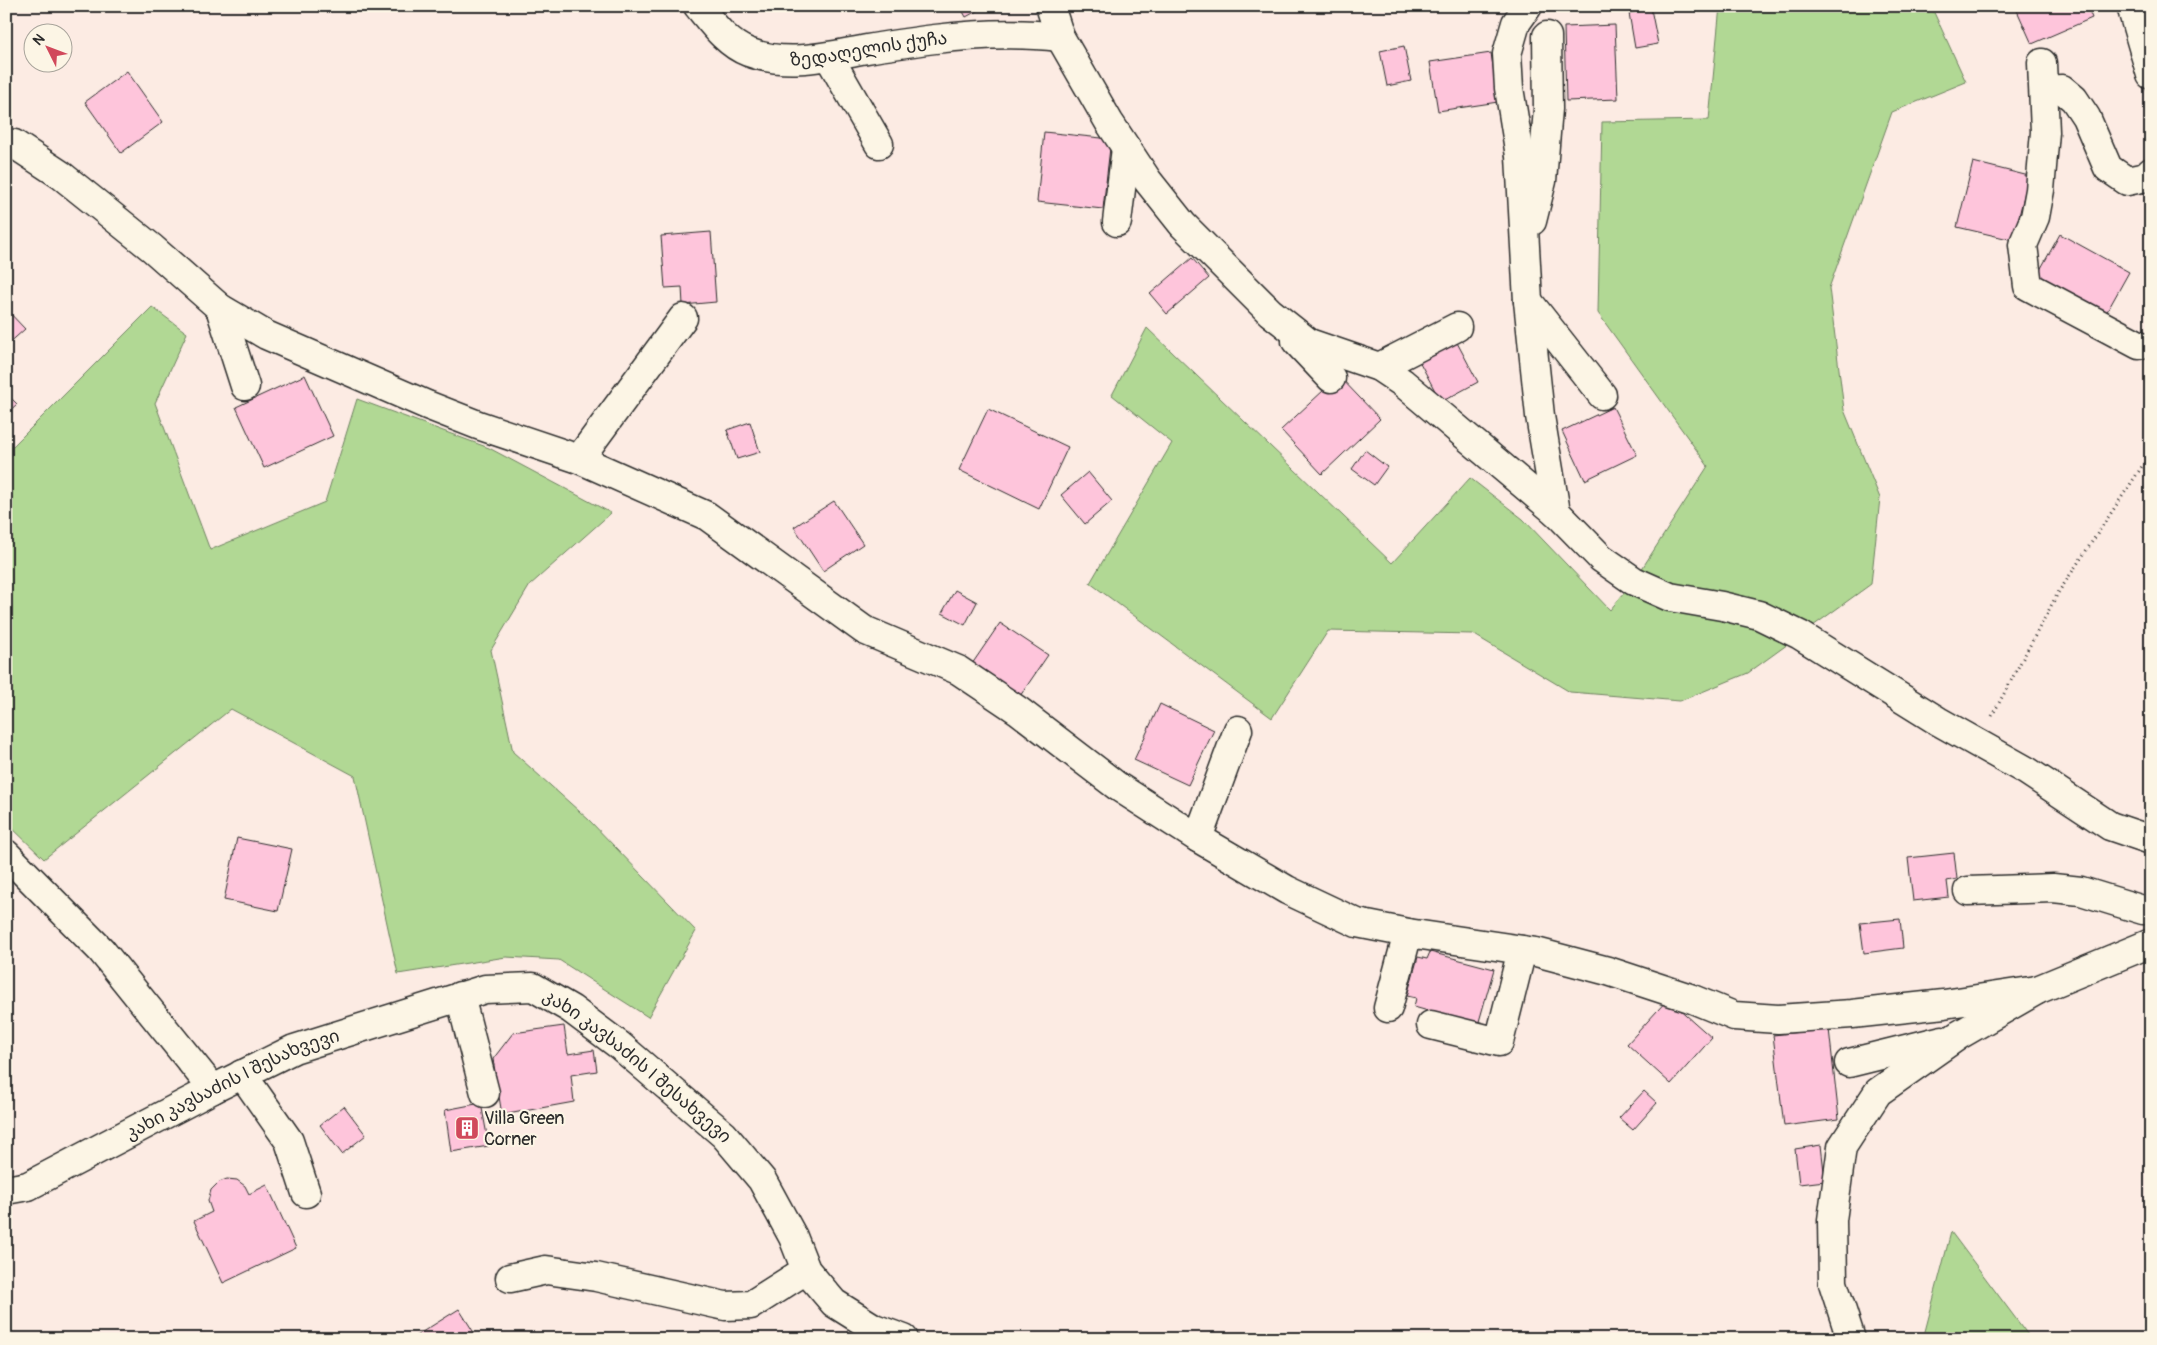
<svg xmlns="http://www.w3.org/2000/svg" width="2157" height="1345" viewBox="0 0 2157 1345" font-family="Pangolin,'Noto Sans Georgian',sans-serif">
	<style>
		.green { fill: #b1d894; stroke: #6e8260 }
		.building { fill: #fec5db; stroke: #2b2b2b }
		.lines { fill: none; stroke-linecap: round; stroke-linejoin: round }
		.minor-casing { stroke: #2b2b2b; stroke-width: 31 }
		.path { stroke: #2b2b2b; stroke-width: 3; stroke-dasharray: 1 4; stroke-linecap: butt }
		.minor { stroke: #fcf5e5; stroke-width: 28 }
		.labels { text-anchor: middle; stroke-width: 4; stroke-linejoin: round; paint-order: stroke }
		.street-label { font-size: 18px; fill: #2b2b2b; stroke: #fcf5e5 }
		.poi-label { font-size: 18px; fill: #2b2b2b; stroke: #fcf5e5; text-anchor: start }
	</style>
	<rect width="100%" height="100%" fill="#fcebe3"/>
	<filter id="ink" filterUnits="userSpaceOnUse"><feTurbulence type="fractalNoise" baseFrequency=".02" numOctaves="2"/><feDisplacementMap in="SourceGraphic" scale="10" xChannelSelector="R" yChannelSelector="G"/><feConvolveMatrix kernelMatrix="1 2 1 2 8 2 1 2 1" color-interpolation-filters="sRGB"/></filter>
	<g filter="url(#ink)">
		<g class="green">
			<path d="M1720,6H1931L1966,82L1892,112L1829,288L1844,410L1880,498L1871,584L1748,673L1680,701L1570,692L1473,634L1328,631L1272,718L1090,583L1172,443L1112,395L1147,328L1392,563L1470,478L1523,519L1610,610L1634,581L1708,466L1598,313L1602,122L1709,120Z"/>
			<path d="M152,307L187,333L155,403L210,550L325,502L357,399L489,448L611,513L530,585L491,650L513,752L589,820L696,931L648,1017L559,960L506,957L398,974L355,776L231,709L44,859L6,822V623L8,622L6,615V448L13,446Z"/>
			<path d="M1951,1232L2031,1339H1923Z"/>
		</g>
		<g class="building">
			<path d="M960,6H986L966,17Z"/>
			<path d="M2015,6H2087L2092,18L2032,44Z"/>
			<path d="M1651,9L1658,44L1635,48L1629,13Z"/>
			<path d="M1615,25L1618,99L1566,101L1564,27Z"/>
			<path d="M1404,46L1411,81L1387,86L1380,51Z"/>
			<path d="M1491,53L1498,102L1438,111L1430,62Z"/>
			<path d="M127,71L163,122L121,153L85,102Z"/>
			<path d="M1044,132L1111,139L1103,209L1037,202Z"/>
			<path d="M1973,162L2029,176L2013,240L1957,227Z"/>
			<path d="M711,232L716,302L683,305L682,287L665,288L661,236Z"/>
			<path d="M2060,234L2129,272L2104,317L2035,279Z"/>
			<path d="M1192,258L1209,278L1167,314L1150,294Z"/>
			<path d="M6,309L25,329L6,346Z"/>
			<path d="M1454,337L1478,382L1441,402L1417,357Z"/>
			<path d="M305,375L333,436L264,468L236,407Z"/>
			<path d="M1339,376L1380,419L1322,474L1281,430Z"/>
			<path d="M6,393L17,404L6,414Z"/>
			<path d="M1613,407L1637,455L1585,480L1562,431Z"/>
			<path d="M988,409L1068,447L1039,509L959,470Z"/>
			<path d="M750,422L760,452L737,459L727,430Z"/>
			<path d="M1365,450L1387,467L1374,485L1352,469Z"/>
			<path d="M1088,472L1112,501L1085,524L1061,495Z"/>
			<path d="M834,501L863,544L823,571L794,527Z"/>
			<path d="M955,590L977,602L965,625L942,613Z"/>
			<path d="M1000,623L1048,655L1020,696L972,664Z"/>
			<path d="M1160,704L1214,730L1188,785L1134,760Z"/>
			<path d="M237,838L292,849L278,911L224,900Z"/>
			<path d="M1954,853L1957,879L1947,881L1949,897L1913,901L1908,858Z"/>
			<path d="M1900,919L1903,948L1864,953L1860,923Z"/>
			<path d="M1430,952L1494,969L1478,1025L1414,1007L1416,998L1407,996L1418,957L1427,959Z"/>
			<path d="M1668,999L1712,1038L1671,1084L1627,1044Z"/>
			<path d="M564,1026L568,1054L594,1050L597,1071L571,1075L574,1102L502,1115L493,1059L513,1033Z"/>
			<path d="M1829,1029L1839,1119L1784,1126L1773,1035Z"/>
			<path d="M1644,1091L1657,1103L1633,1130L1619,1118Z"/>
			<path d="M481,1103L489,1146L451,1152L445,1110Z"/>
			<path d="M344,1106L366,1135L342,1154L320,1125Z"/>
			<path d="M1821,1145L1825,1181L1799,1184L1795,1149Z"/>
			<path d="M227,1179L237,1180L245,1186L249,1194L267,1185L296,1248L223,1283L194,1221L212,1212L208,1201L211,1190L219,1182Z"/>
			<path d="M459,1309L478,1339H411Z"/>
		</g>
		<g class="lines">
			<defs>
				<g id="minor">
					<path id="s1" d="M698,6C712,23 727,44 748,52C787,67 828,56 867,49C890,45 912,42 935,39C976,34 1018,32 1060,37"/>
					<path d="M1050,6L1060,37L1109,122L1148,181L1183,225L1270,312L1309,343L1379,367L1403,383L1556,512L1601,558L1634,581L1670,597L1722,606L1759,615L1800,635L1938,721L2027,771L2110,826L2151,840"/>
					<path d="M1528,6L1516,23L1507,54L1509,88L1520,156L1528,301L1540,416L1556,512"/>
					<path d="M2131,6L2151,75"/>
					<path d="M829,57L879,144"/>
					<path d="M2042,63L2045,132L2040,190L2035,217L2023,245L2028,286L2139,345"/>
					<path d="M2044,90L2062,89L2074,99L2086,117L2108,168L2127,181L2146,177L2151,172"/>
					<path d="M6,143L14,144L61,175L152,248L220,308L266,335L427,405L478,425L579,459L707,516L864,630L958,670L1019,711L1117,786L1198,838L1287,890L1357,923L1408,933L1536,952L1608,971L1690,998L1734,1016L1778,1019L1852,1014L1944,1004L2037,990"/>
					<path d="M1532,221L1542,181L1548,109L1547,36"/>
					<path d="M1117,222L1126,148"/>
					<path d="M1528,301L1602,395"/>
					<path d="M220,308L245,386"/>
					<path d="M1296,341L1331,378"/>
					<path d="M1379,367L1457,327"/>
					<path d="M579,459L683,318"/>
					<path d="M1198,838L1238,730"/>
					<path d="M6,854L101,950L213,1089"/>
					<path d="M1968,891L2053,888L2081,891L2143,910H2151"/>
					<path d="M460,996L485,1093"/>
					<path d="M1388,1008L1408,933"/>
					<path d="M1431,1025L1499,1042L1522,950"/>
					<path d="M1849,1063L1942,1040"/>
					<path d="M242,1074L289,1141L306,1193"/>
					<path id="s2" d="M6,1190L28,1186L213,1089L294,1049L485,989L533,987L571,1009L619,1045L724,1135L762,1180L793,1237L806,1270L834,1303L874,1328L904,1339"/>
					<path d="M510,1278L546,1270L596,1277L725,1306L751,1305L806,1270"/>
					<path d="M1851,1339L1833,1283L1832,1220L1842,1147L1878,1092L1959,1035L2037,990L2151,943"/>
				</g>
			</defs>
			<use href="#minor" class="minor-casing"/>
			<g class="path">
				<path d="M2146,377L2151,403"/>
				<path d="M1992,716L2058,593L2147,459L2151,448"/>
			</g>
			<use href="#minor" class="minor"/>
		</g>
	</g>
	<defs>
		<symbol id="building-square" viewBox="-11 -11 22 22"><rect x="-9" y="-9" width="18" height="18" rx="4" fill="#d1495b" stroke="#fcf5e5"/><path d="M-4-6H4V6H1V3H-1V6H-4ZM-2.5-4.3h1.7v1.8h-1.7ZM.8-4.3h1.7v1.8H.8ZM-2.5-1h1.7V.8h-1.7ZM.8-1h1.7V.8H.8Z" fill="#fff"/></symbol>
	</defs>
	<g fill-rule="evenodd">
		<use href="#building-square" x="453" y="1114" width="28" height="28"/>
	</g>
	<g class="labels">
		<g class="street-label">
			<text dy="6" stroke="none"><textPath href="#s1" startOffset="191">ზედაღელის ქუჩა</textPath></text>
			<text dy="6" stroke="none"><textPath href="#s2" startOffset="701">კახი კავსაძის I შესახვევი</textPath></text>
			<text dy="6" stroke="none"><textPath href="#s2" startOffset="251">კახი კავსაძის I შესახვევი</textPath></text>
		</g>
		<g class="poi-label">
			<text x="484" y="1124">Villa Green<tspan x="484" dy="21">Corner</tspan></text>
		</g>
	</g>
	<rect width="2157" height="1345" fill="none" stroke="#fcf5e5" stroke-width="25"/>
	<rect x="12" y="12" width="2132" height="1320" fill="none" stroke="#2b2b2b" stroke-width="2" filter="url(#ink)"/>
	<g transform="translate(48 48) rotate(312)"><circle r="24" fill="#fcf5e5" stroke="#a8a49b"/>
	<path d="M0-4L9 19L0 12L-9 19Z" fill="#d1495b"/>
	<text y="-8" font-size="14" font-weight="bold" text-anchor="middle" fill="#2b2b2b">N</text>
	</g>
</svg>
